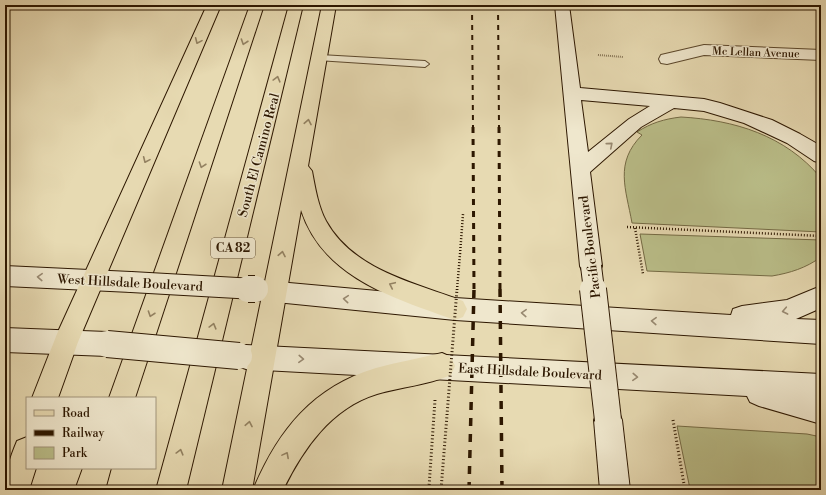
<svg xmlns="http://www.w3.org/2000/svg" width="826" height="495" viewBox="0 0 826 495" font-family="'Libre Bodoni',serif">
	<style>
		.green { fill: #babe89; stroke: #746a44 }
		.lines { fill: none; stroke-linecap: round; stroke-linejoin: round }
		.lane-casing { stroke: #5c482c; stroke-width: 2 }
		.street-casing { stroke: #5c482c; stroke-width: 2 }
		.secondary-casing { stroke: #2d1700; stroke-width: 2 }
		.primary-casing { stroke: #2d1700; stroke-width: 2 }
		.path-far2 { stroke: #2d1700; stroke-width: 2; stroke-dasharray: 0.5 1.5; stroke-linecap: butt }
		.path-far1 { stroke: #2d1700; stroke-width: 2.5; stroke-dasharray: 1 2; stroke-linecap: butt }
		.path { stroke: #2d1700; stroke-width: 3; stroke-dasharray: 1 2.5; stroke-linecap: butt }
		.lane { fill: #efe7cd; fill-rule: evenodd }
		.street { fill: #efe7cd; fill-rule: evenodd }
		.secondary { fill: #efe7cd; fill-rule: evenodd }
		.primary { fill: #e7dab2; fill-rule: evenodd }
		.rail-far2 { stroke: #2d1700; stroke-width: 2; stroke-dasharray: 5 5; stroke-linecap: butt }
		.rail-far1 { stroke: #2d1700; stroke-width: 3; stroke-dasharray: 6 6; stroke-linecap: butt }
		.rail { stroke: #2d1700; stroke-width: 3.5; stroke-dasharray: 8 8; stroke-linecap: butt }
		.secondary-bridge-far1-casing { stroke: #2d1700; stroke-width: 22; stroke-linecap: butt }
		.secondary-bridge-casing { stroke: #2d1700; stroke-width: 28; stroke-linecap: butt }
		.path-bridge-far1 { stroke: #2d1700; stroke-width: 2.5; stroke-dasharray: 1 2; stroke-linecap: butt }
		.path-bridge { stroke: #2d1700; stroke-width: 3; stroke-dasharray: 1 2.5; stroke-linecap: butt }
		.secondary-bridge-far1 { stroke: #efe7cd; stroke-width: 20 }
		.secondary-bridge { stroke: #efe7cd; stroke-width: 26 }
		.oneway { stroke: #938262 }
		.oneway2 { stroke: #988971 }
		.labels { text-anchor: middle; stroke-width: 3; stroke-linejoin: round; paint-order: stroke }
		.far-street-label { font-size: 11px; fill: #2d1700; stroke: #efe7cd }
		.shield { fill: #efe7cd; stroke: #67553e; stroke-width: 1 }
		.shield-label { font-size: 12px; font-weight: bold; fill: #2d1700 }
		.street-label { font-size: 13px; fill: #2d1700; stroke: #efe7cd }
	</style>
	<rect width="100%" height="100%" fill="#e7dab2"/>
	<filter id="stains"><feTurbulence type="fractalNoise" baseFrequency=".005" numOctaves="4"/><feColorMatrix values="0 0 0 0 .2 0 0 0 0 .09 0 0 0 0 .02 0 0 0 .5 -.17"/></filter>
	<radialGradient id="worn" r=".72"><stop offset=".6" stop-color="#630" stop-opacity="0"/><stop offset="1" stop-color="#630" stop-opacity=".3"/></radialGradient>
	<g class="green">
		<path d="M681,117C734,120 785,135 821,178V232L632,223C626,189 614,163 642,135L637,132C651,123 664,119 681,117Z"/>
		<path d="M640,234L821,240V257C806,268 790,273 772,276L647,271Z"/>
		<path d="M677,426L807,434L821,437V490L690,489Z"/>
	</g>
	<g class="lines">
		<defs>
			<path id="lane" d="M320,55L425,61L429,64L425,67L317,60L316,58Z"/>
			<path id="street" d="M704,45L821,50V60L704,55L667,64L661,63L659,59L661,55Z"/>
			<g id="secondary">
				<path d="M555,5H569L580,88L704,99L720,103L772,120L800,134L821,146V163L814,161L787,143L744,123L704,111L674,108L641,127L590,172L602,266L599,273L591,276L583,273L580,266ZM581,100L650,106L629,119L588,152Z"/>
				<path d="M5,266L131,272L139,275L143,282L139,289L131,292L5,286Z"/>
				<path d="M256,280L455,298L731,315L733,309L742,306L787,300L821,286V308L796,319L821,320V344L455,320L256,300L248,297L244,290L248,283Z"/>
				<path d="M5,328L107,332L116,336L119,344L116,352L107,356L5,352Z"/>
				<path d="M246,345L821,374V424L759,406L750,402L747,396L246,369L237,366L233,357L237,348Z"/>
				<path d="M608,406L618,410L622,420L630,490H600L594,420L598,410Z"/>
			</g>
			<g id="primary">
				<path d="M207,5H221L78,342L58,398H32L57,334Z"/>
				<path d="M250,5H264L135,398H109Z"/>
				<path d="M289,5H303L186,490H156Z"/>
				<path d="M322,5H336L308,166L312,171C315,187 318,206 326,221C353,270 415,283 463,301L467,309L463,317L455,320C394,298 323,278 301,210L252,490H222Z"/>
				<path d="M442,353L451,357L455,366L451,375C427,385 401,387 377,394C331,408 303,449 283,490H253C278,430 313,387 376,368C398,362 420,358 442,353Z"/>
				<path d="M27,437V468H36L29,490H5C5,472 10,458 17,441Z"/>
				<path d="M83,468H111L105,490H75Z"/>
			</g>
		</defs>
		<use href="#lane" class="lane-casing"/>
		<use href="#street" class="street-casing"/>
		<use href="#secondary" class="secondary-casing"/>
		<use href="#primary" class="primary-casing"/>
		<path class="path-far2" d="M598,55L623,57"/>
		<g class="path-far1">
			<path d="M627,227L821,236"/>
			<path d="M635,228L643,274"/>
			<path d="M460,254L463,214"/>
		</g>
		<g class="path">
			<path d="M435,400L429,487L441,490L447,415"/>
			<path d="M673,420L685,490"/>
		</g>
		<use href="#lane" class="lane"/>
		<use href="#street" class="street"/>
		<use href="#secondary" class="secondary"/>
		<use href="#primary" class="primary"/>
		<g class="rail-far2">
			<path d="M472,5L473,128"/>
			<path d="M498,5L499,128"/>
		</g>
		<g class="rail-far1">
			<path d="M473,127L474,290"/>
			<path d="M499,127L500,290"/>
		</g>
		<g class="rail">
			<path d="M500,289L502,490"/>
			<path d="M469,490L474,289"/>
		</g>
		<defs>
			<g id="secondary-bridge-far1">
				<path d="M591,266L594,290"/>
				<path d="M131,282L255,289"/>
			</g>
			<g id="secondary-bridge">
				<path d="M248,289H255"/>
				<path d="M593,289L608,420"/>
				<path d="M107,344L239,356"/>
			</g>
		</defs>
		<use href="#secondary-bridge-far1" class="secondary-bridge-far1-casing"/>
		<use href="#secondary-bridge" class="secondary-bridge-casing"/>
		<path class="path-bridge-far1" d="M457,290L460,254"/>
		<path class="path-bridge" d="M447,415L457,289"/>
		<use href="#secondary-bridge-far1" class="secondary-bridge-far1"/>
		<use href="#secondary-bridge" class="secondary-bridge"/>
	</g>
	<defs><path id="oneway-chevron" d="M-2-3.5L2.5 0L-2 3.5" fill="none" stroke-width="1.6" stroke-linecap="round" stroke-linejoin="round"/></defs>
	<g class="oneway">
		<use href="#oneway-chevron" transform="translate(198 41) rotate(114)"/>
		<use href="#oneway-chevron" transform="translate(244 42) rotate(109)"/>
		<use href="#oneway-chevron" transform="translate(277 79) rotate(-75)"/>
		<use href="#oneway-chevron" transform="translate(308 122) rotate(-79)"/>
		<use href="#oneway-chevron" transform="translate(146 160) rotate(114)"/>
		<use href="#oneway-chevron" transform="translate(202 165) rotate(109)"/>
		<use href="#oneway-chevron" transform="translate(282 254) rotate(-79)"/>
		<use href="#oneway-chevron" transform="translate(392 285) rotate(-155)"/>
		<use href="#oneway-chevron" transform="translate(151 314) rotate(109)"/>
		<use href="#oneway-chevron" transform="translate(213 326) rotate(-75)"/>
		<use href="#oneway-chevron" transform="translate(249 424) rotate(-79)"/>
		<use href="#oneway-chevron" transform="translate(180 452) rotate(-75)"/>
		<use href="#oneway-chevron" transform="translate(286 455) rotate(-62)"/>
	</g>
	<g class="oneway2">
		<use href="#oneway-chevron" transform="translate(610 145) rotate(-41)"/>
		<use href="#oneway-chevron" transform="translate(40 277) rotate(-177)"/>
		<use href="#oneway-chevron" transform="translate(346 299) rotate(-175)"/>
		<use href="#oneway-chevron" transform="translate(785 311) rotate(169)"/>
		<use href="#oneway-chevron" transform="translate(524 313) rotate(-177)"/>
		<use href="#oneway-chevron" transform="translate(654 321) rotate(-177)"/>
		<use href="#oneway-chevron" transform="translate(301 359) rotate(3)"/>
		<use href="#oneway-chevron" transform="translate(635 377) rotate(3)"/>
	</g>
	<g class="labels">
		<g class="far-street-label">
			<text transform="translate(756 52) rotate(2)" y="4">Mc Lellan Avenue</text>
		</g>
		<rect class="shield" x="211" y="238" width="44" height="20" rx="3"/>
		<g class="shield-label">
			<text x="233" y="252">CA 82</text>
		</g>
		<g class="street-label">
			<text transform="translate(258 155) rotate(-75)" y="5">South El Camino Real</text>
			<text transform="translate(589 247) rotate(-97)" y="5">Pacific Boulevard</text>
			<text transform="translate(130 282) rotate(3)" y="5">West Hillsdale Boulevard</text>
			<text transform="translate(530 371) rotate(3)" y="5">East Hillsdale Boulevard</text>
		</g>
	</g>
	<rect width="826" height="495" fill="none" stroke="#e7dab2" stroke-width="20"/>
	<rect x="6" y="6" width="814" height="483" fill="none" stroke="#2d1700" stroke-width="2"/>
	<rect x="10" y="10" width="806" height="475" fill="none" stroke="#2d1700"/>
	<rect x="26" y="397" width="130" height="72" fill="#efe7cd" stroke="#a1947b"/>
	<rect x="34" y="410" width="20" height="6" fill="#e7dab2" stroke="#a1947b"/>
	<text x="62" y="417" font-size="12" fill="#2d1700">Road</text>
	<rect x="34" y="430" width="20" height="6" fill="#2d1700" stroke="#a1947b"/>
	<text x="62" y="437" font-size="12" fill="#2d1700">Railway</text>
	<rect x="34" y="447" width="20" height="12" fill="#babe89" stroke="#a1947b"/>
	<text x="62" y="457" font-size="12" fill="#2d1700">Park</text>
	<rect width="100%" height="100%" filter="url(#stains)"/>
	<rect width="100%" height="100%" fill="url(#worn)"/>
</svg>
